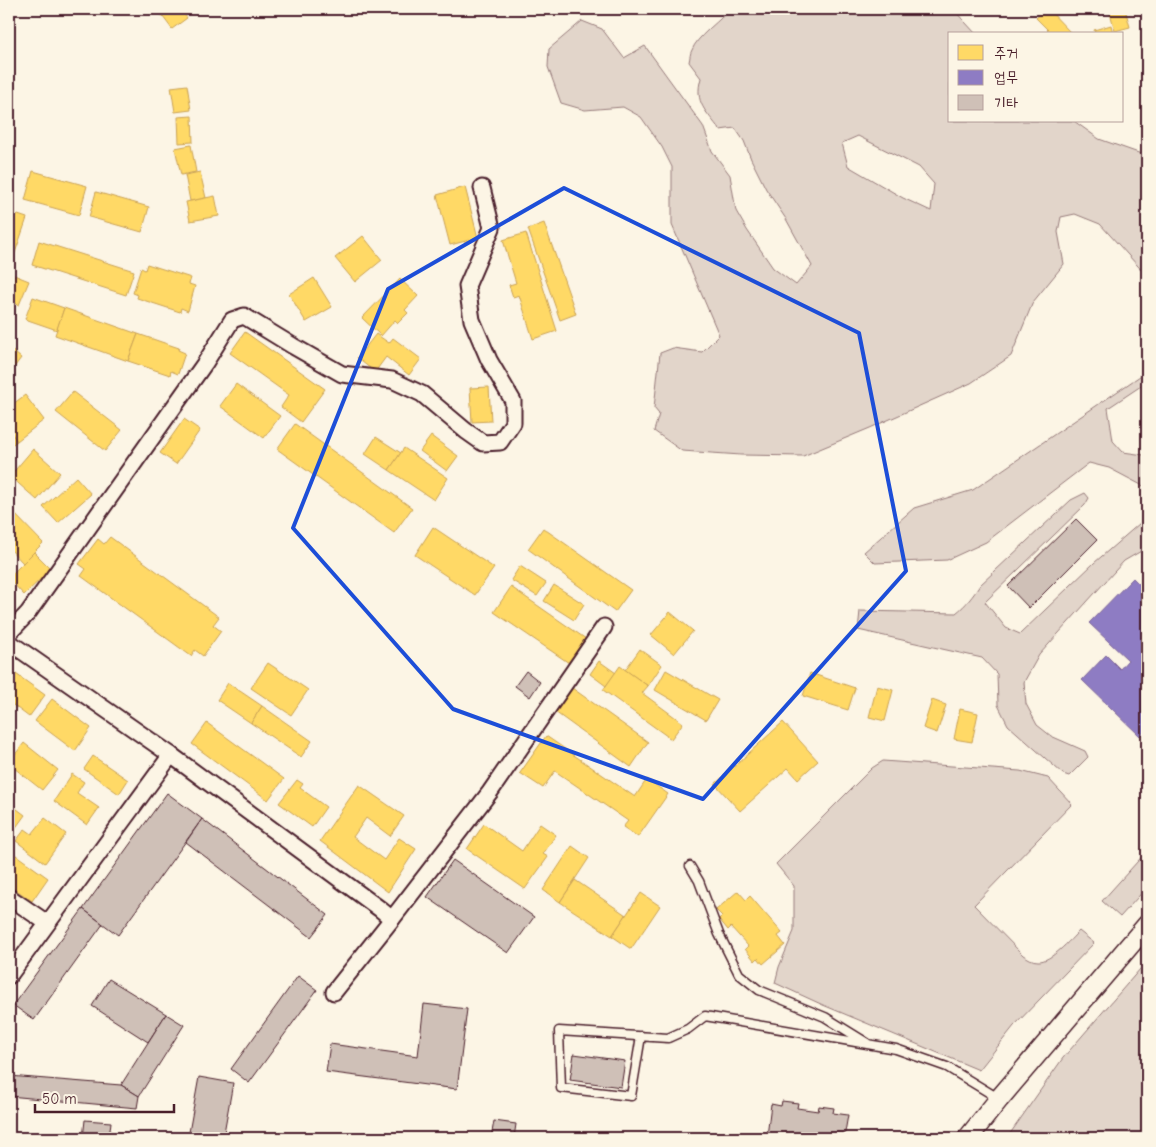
<svg xmlns="http://www.w3.org/2000/svg" width="1156" height="1147" viewBox="0 0 1156 1147" font-family="'Comic Neue','Poor Story',sans-serif">
	<style>
		.green { fill: #e2d5ca; stroke: #967a7a; fill-rule: evenodd }
		.homes { fill: #ffd966; stroke: #c9a154 }
		.offices { fill: #8e7cc3; stroke: #7a6095 }
		.building { fill: #cfc0b7; stroke: #4a1f2b }
		.lines { fill: none; stroke-linecap: round; stroke-linejoin: round }
		.service-casing { stroke: #4a1f2b; stroke-width: 11 }
		.minor-casing { stroke: #4a1f2b; stroke-width: 19 }
		.tertiary-casing { stroke: #4a1f2b; stroke-width: 22 }
		.service { stroke: #fcf5e5; stroke-width: 8 }
		.minor { stroke: #fcf5e5; stroke-width: 15 }
		.tertiary { stroke: #fcf5e5; stroke-width: 19 }
		.marked { fill: none; stroke: #1d4ed8; stroke-width: 4; stroke-linejoin: round }
	</style>
	<rect width="100%" height="100%" fill="#fcf5e5"/>
	<filter id="ink" filterUnits="userSpaceOnUse"><feTurbulence type="fractalNoise" baseFrequency=".02" numOctaves="2"/><feDisplacementMap in="SourceGraphic" scale="10" xChannelSelector="R" yChannelSelector="G"/><feConvolveMatrix kernelMatrix="1 2 1 2 8 2 1 2 1" color-interpolation-filters="sRGB"/></filter>
	<g filter="url(#ink)">
		<g class="green">
			<path d="M722,9H953L976,34H950V121H1074L1099,139L1147,156V276L1100,224L1075,214L1061,217L1058,232L1064,264L1033,302L1011,356L971,383L870,428L803,456L741,455L682,451L654,431L659,414L654,408L660,353L673,348L702,352L719,335L672,225V167L662,147L641,117L623,107L585,110L561,103L548,67L549,49L582,21L602,29L624,58L645,46L703,126L712,151L730,175L736,211L747,230L773,268L796,285L812,266L786,219L766,189L751,159L744,141L735,128L720,130C706,111 694,103 701,78L689,62C690,58 690,53 692,50C697,37 716,24 725,14ZM858,136L919,167L934,184L931,211L903,198L848,166L842,143Z"/>
			<path d="M1147,373V382L1108,408L1113,441L1123,452L1144,455L1147,465V488L1109,468L1089,463L986,542L947,560L875,563L864,552L914,508L973,490L1140,376Z"/>
			<path d="M1085,493L1089,498L1085,505L985,602L1006,628L1020,634L1094,563L1147,517V550H1143L1124,561L1039,655L1024,682L1026,704L1037,725L1051,736L1085,751L1088,757L1069,776L1063,774L1008,725L998,705L997,674L982,658L858,630L860,611L956,613C966,605 973,596 980,585L1071,500Z"/>
			<path d="M883,761L1020,771L1048,778L1072,804L974,905L1023,955C1028,958 1032,961 1038,961C1051,962 1070,940 1079,931L1094,943L1014,1026L979,1070L823,1005L775,983L779,967L794,931V886L776,864L872,768Z"/>
			<path d="M1147,851V887L1120,917L1102,901Z"/>
			<path d="M1147,961V1138H1007L1063,1058Z"/>
		</g>
		<g class="homes">
			<path d="M157,9H181L187,18L172,29Z"/>
			<path d="M1046,9H1048L1070,32L1069,34H1052L1036,18Z"/>
			<path d="M1109,9H1125L1130,27L1115,31Z"/>
			<path d="M1111,25L1113,34H1095L1094,30Z"/>
			<path d="M187,85L191,110L175,112L171,87Z"/>
			<path d="M192,116L193,142L179,143L178,117Z"/>
			<path d="M191,145L196,172L181,175L175,148Z"/>
			<path d="M33,171L87,186L79,215L25,200Z"/>
			<path d="M200,172L206,198L190,201L185,175Z"/>
			<path d="M465,187L478,238L450,245L437,195Z"/>
			<path d="M96,192L149,207L142,232L89,217Z"/>
			<path d="M215,196L219,216L190,221L186,202Z"/>
			<path d="M9,212L27,218L15,253L9,251Z"/>
			<path d="M544,223L576,314L560,320L528,229Z"/>
			<path d="M526,233L557,331L533,339L519,295L513,297L509,285L516,283L503,240Z"/>
			<path d="M363,236L382,260L355,282L335,258Z"/>
			<path d="M39,241L134,271L126,295L32,265Z"/>
			<path d="M147,264L191,278L189,284L195,286L188,311L181,308L180,312L137,298L138,295L133,293L141,268L145,270Z"/>
			<path d="M9,273L29,281L19,305L9,301Z"/>
			<path d="M314,278L332,307L306,322L289,294Z"/>
			<path d="M400,279L418,296L405,310L408,313L398,323L395,320L381,336L362,318Z"/>
			<path d="M33,297L64,308L57,330L25,319Z"/>
			<path d="M64,308L138,334L128,361L55,335Z"/>
			<path d="M245,332L325,389L301,422L281,407L289,395L230,353Z"/>
			<path d="M138,334L179,348L178,350L185,353L178,374L171,371L170,375L128,361Z"/>
			<path d="M376,334L389,343L393,338L421,359L409,375L386,357L375,372L357,358Z"/>
			<path d="M9,348L21,358L9,374Z"/>
			<path d="M236,384L280,416L264,438L220,406Z"/>
			<path d="M489,387L491,421L472,422L470,388Z"/>
			<path d="M73,392L122,430L105,451L56,412Z"/>
			<path d="M25,395L44,420L17,441L9,430V407Z"/>
			<path d="M184,419L200,430L176,464L160,453Z"/>
			<path d="M295,424L412,508L394,533L277,449Z"/>
			<path d="M9,430L17,441L9,447Z"/>
			<path d="M431,436L458,456L447,471L420,451Z"/>
			<path d="M376,437L401,453L389,470L365,454Z"/>
			<path d="M404,448L448,478L434,500L389,470Z"/>
			<path d="M33,449L60,473L37,500L10,476Z"/>
			<path d="M76,477L91,494L58,523L43,507Z"/>
			<path d="M9,508L43,543L23,563L9,548Z"/>
			<path d="M433,527L494,568L475,595L415,555Z"/>
			<path d="M543,528L631,590L615,612L528,549Z"/>
			<path d="M110,537L219,617L213,625L221,631L203,656L195,650L191,656L81,576L86,569L79,564L98,539L104,544Z"/>
			<path d="M34,552L51,569L24,595L9,579V577Z"/>
			<path d="M520,566L546,583L537,596L511,580Z"/>
			<path d="M554,585L584,604L574,620L544,601Z"/>
			<path d="M511,587L586,639L569,663L494,612Z"/>
			<path d="M670,612L693,631L674,654L651,635Z"/>
			<path d="M640,649L662,665L648,686L625,670Z"/>
			<path d="M599,661L616,673L606,686L590,674Z"/>
			<path d="M268,663L308,690L291,715L251,688Z"/>
			<path d="M620,666L648,686L642,693L683,723L671,739L603,690Z"/>
			<path d="M9,669L45,695L29,717L9,702Z"/>
			<path d="M666,670L718,700L706,720L655,690Z"/>
			<path d="M810,673L855,688L848,710L803,696Z"/>
			<path d="M228,683L262,706L251,723L217,700Z"/>
			<path d="M877,686L893,690L885,721L869,717Z"/>
			<path d="M572,688L648,742L631,767L555,712Z"/>
			<path d="M52,699L91,728L75,751L35,721Z"/>
			<path d="M932,700L946,705L937,733L923,728Z"/>
			<path d="M262,706L312,741L301,757L251,723Z"/>
			<path d="M960,709L978,713L972,742L954,739Z"/>
			<path d="M783,722L818,761L798,779L788,768L740,811L715,784Z"/>
			<path d="M207,723L284,779L268,800L192,744Z"/>
			<path d="M546,736L635,797L647,779L668,794L638,837L623,827L628,821L555,771L543,788L520,773Z"/>
			<path d="M24,743L58,770L42,790L9,764V762Z"/>
			<path d="M93,756L128,780L119,794L84,769Z"/>
			<path d="M72,774L84,782L77,793L99,808L87,825L54,801Z"/>
			<path d="M297,780L303,784L300,788L326,807L312,827L279,803Z"/>
			<path d="M359,785L404,816L390,836L366,818L353,837L384,860L399,838L416,849L388,892L320,841Z"/>
			<path d="M9,803L25,815L9,837Z"/>
			<path d="M45,818L66,834L45,863L16,841L25,829L32,834Z"/>
			<path d="M484,824L522,851L540,824L556,835L543,854L548,857L525,889L467,849Z"/>
			<path d="M572,846L589,858L560,902L543,890Z"/>
			<path d="M9,850L48,878L32,901L9,885Z"/>
			<path d="M575,880L626,915L612,936L560,902Z"/>
			<path d="M738,891L746,900L750,896L782,933L778,936L785,945L763,964L758,958L755,961L745,949L748,946L731,927L728,930L719,919L722,916L716,910Z"/>
			<path d="M641,893L660,906L631,949L612,936Z"/>
		</g>
		<path class="offices" d="M1133,578L1147,592V728L1140,736L1082,680L1106,655L1120,669L1128,660L1089,623Z"/>
		<g class="building">
			<path d="M1076,519L1097,540L1029,608L1008,586Z"/>
			<path d="M526,671L540,682L530,697L515,686Z"/>
			<path d="M167,793L202,819L118,935L83,909Z"/>
			<path d="M202,819L328,915L311,937L186,842Z"/>
			<path d="M453,860L534,917L508,953L427,897Z"/>
			<path d="M83,909L103,924L34,1020L13,1005Z"/>
			<path d="M298,976L317,990L249,1083L231,1069Z"/>
			<path d="M109,979L166,1014L148,1042L92,1006Z"/>
			<path d="M424,1004L467,1009L457,1089L326,1072L330,1044L418,1056Z"/>
			<path d="M166,1014L184,1025L139,1096L121,1085Z"/>
			<path d="M574,1054L625,1061L621,1087L570,1080Z"/>
			<path d="M9,1076L121,1085L139,1096L137,1108L9,1096Z"/>
			<path d="M199,1077L233,1083L223,1138H188Z"/>
			<path d="M782,1101L798,1103L797,1108L818,1111L819,1106L834,1108L833,1113L848,1115L844,1138H785L767,1136L771,1104L781,1106Z"/>
			<path d="M85,1120L111,1122L109,1138H83Z"/>
			<path d="M494,1121L516,1124L514,1138H491Z"/>
		</g>
		<g class="lines">
			<defs>
				<g id="service">
					<path d="M690,866L699,881L719,934L739,974L759,990L825,1017L867,1043"/>
					<path d="M641,1036L631,1096L561,1088L559,1031L668,1038L688,1029L705,1016L896,1049L947,1067L998,1098"/>
				</g>
				<g id="minor">
					<path d="M9,633L28,613L205,363L232,320L244,316L293,346L342,374L392,380L422,394L466,431L483,443L500,442L513,423V401L489,360L472,320L467,286L492,228L482,188"/>
					<path d="M9,642L171,755L380,909L392,919"/>
					<path d="M9,897L47,923"/>
					<path d="M9,976L171,755"/>
					<path d="M334,992L392,919L490,792L604,627"/>
				</g>
				<path id="tertiary" d="M968,1138L999,1099L1147,925"/>
			</defs>
			<use href="#service" class="service-casing"/>
			<use href="#minor" class="minor-casing"/>
			<use href="#tertiary" class="tertiary-casing"/>
			<use href="#service" class="service"/>
			<use href="#minor" class="minor"/>
			<use href="#tertiary" class="tertiary"/>
		</g>
	</g>
	<path class="marked" d="M564,188L859,333L906,571L703,799L453,709L293,528L388,289Z"/>
	<rect width="1156" height="1147" fill="none" stroke="#fcf5e5" stroke-width="30"/>
	<rect x="15" y="15" width="1126" height="1117" fill="none" stroke="#4a1f2b" stroke-width="2" filter="url(#ink)"/>
	<rect x="948" y="32" width="175" height="90" fill="#fcf5e5" stroke="#b59f9b"/>
	<rect x="958" y="45" width="25" height="15" fill="#ffd966" stroke="#b59f9b"/>
	<text x="994" y="58" font-size="15" fill="#4a1f2b">주거</text>
	<rect x="958" y="70" width="25" height="15" fill="#8e7cc3" stroke="#b59f9b"/>
	<text x="994" y="82" font-size="15" fill="#4a1f2b">업무</text>
	<rect x="958" y="95" width="25" height="15" fill="#cfc0b7" stroke="#b59f9b"/>
	<text x="994" y="108" font-size="15" fill="#4a1f2b">기타</text>
	<path d="M35 1104v8h139v-8" fill="none" stroke="#4a1f2b" stroke-width="2.5"/>
	<text x="42" y="1104" font-size="15" fill="#4a1f2b" stroke="#fcf5e5" stroke-width="4" paint-order="stroke">50 m</text>
</svg>
